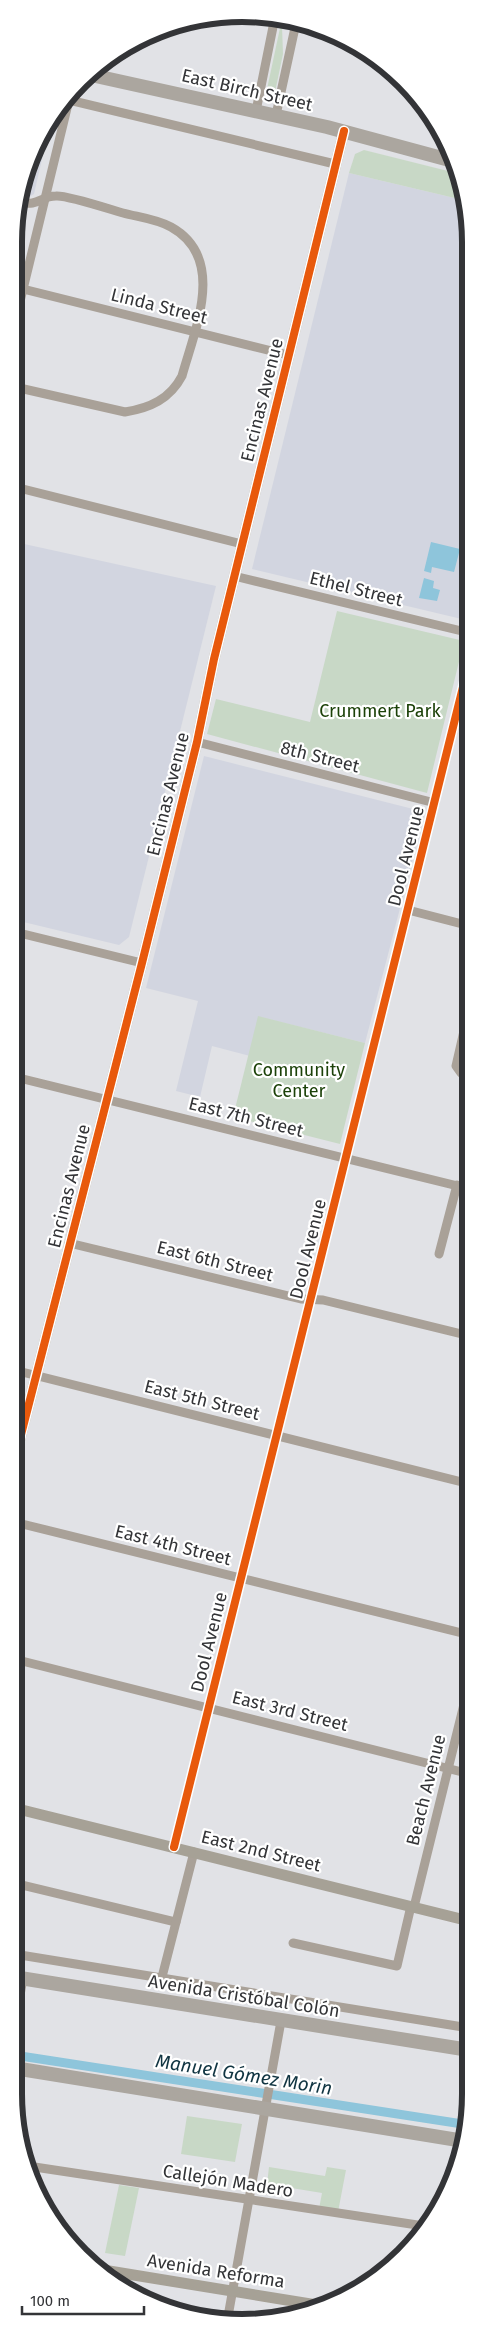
<svg xmlns="http://www.w3.org/2000/svg" width="485" height="2336" viewBox="0 0 485 2336" font-family="'Fira Sans',sans-serif">
	<style>
		.built { fill: #d2d5e0 }
		.green { fill: #c8d8c6 }
		.water { fill: #8ec5db }
		.lines { fill: none; stroke-linecap: round; stroke-linejoin: round }
		.canal { stroke: #8ec5db; stroke-width: 9 }
		.street { stroke: #a9a198; stroke-width: 9 }
		.secondary { stroke: #a6a196; stroke-width: 11 }
		.primary { stroke: #aba69f; stroke-width: 14 }
		.cycleway-casing { stroke: #fff; stroke-width: 11 }
		.cycleway { stroke: #e8590c; stroke-width: 8 }
		.labels { text-anchor: middle; stroke-width: 4.5; stroke-linejoin: round; paint-order: stroke }
		.street-label { font-size: 18px; fill: #333437; stroke: #fff }
		.park-label { font-size: 18px; fill: #1b4108; stroke: #fff }
		.water-label { font-size: 19px; font-style: italic; fill: #113542; stroke: #fff }
		.rim { fill: none; stroke: #333437; stroke-width: 6 }
	</style>
	<rect width="100%" height="100%" fill="#e1e2e6"/>
	<g class="built">
		<path d="M51,120L34,194L29,197L22,195L44,128Z"/>
		<path d="M349,173L463,200L471,227L470,621L252,569Z"/>
		<path d="M15,542L216,586L129,937L119,945L15,920Z"/>
		<path d="M204,756L425,812L365,1043L260,1017L250,1056L212,1046L200,1097L176,1091L198,1001L146,988Z"/>
	</g>
	<g class="green">
		<path d="M282,26L283,54L275,92L270,95L267,89L280,28Z"/>
		<path d="M364,150L456,173L463,200L349,173L355,154Z"/>
		<path d="M337,611L464,641L427,793L207,734L216,699L310,722Z"/>
		<path d="M258,1016L365,1043L340,1144L233,1117Z"/>
		<path d="M187,2116L242,2124L235,2162L181,2154Z"/>
		<path d="M269,2167L325,2176L327,2167L346,2170L338,2212L319,2209L322,2193L267,2184Z"/>
		<path d="M119,2185L139,2188L125,2256L105,2253Z"/>
	</g>
	<g class="water">
		<path d="M431,542L460,549L454,572L432,567L431,573L424,571Z"/>
		<path d="M424,578L434,581L433,588L440,590L437,601L419,598Z"/>
	</g>
	<g class="lines">
		<path class="canal" d="M14,2055L469,2125"/>
		<g class="street">
			<path d="M69,100L335,164"/>
			<path d="M256,111L275,17"/>
			<path d="M276,115L296,23"/>
			<path d="M23,289L288,355"/>
			<path d="M16,318L69,100"/>
			<path d="M15,387L125,412C150,408 170,399 182,376C195,329 227,258 171,227C157,219 138,217 123,213C109,209 67,195 56,196C40,196 39,207 19,202"/>
			<path d="M15,487L242,544"/>
			<path d="M234,576L470,633"/>
			<path d="M197,742L435,803"/>
			<path d="M408,910L470,926"/>
			<path d="M15,932L142,963"/>
			<path d="M470,1075L461,1073L456,1066L470,1005"/>
			<path d="M15,1077L470,1189"/>
			<path d="M69,1243L301,1299L323,1300L470,1336"/>
			<path d="M439,1254L457,1185"/>
			<path d="M14,1370L470,1484"/>
			<path d="M14,1522L470,1635"/>
			<path d="M14,1659L470,1774"/>
			<path d="M174,1847L470,659"/>
			<path d="M14,1883L176,1922"/>
			<path d="M414,1907L470,1680"/>
			<path d="M293,1943L397,1966L411,1906"/>
			<path d="M14,1954L469,2028"/>
			<path d="M162,1977L194,1852"/>
			<path d="M14,2030L23,1978"/>
			<path d="M28,2166L424,2226"/>
			<path d="M227,2322L281,2021"/>
		</g>
		<g class="secondary">
			<path d="M14,1462L142,963L197,742L214,659L344,131"/>
			<path d="M14,1808L469,1921"/>
			<path d="M103,2270L323,2306"/>
		</g>
		<g class="primary">
			<path d="M91,75L327,127L453,161"/>
			<path d="M14,1977L469,2050"/>
			<path d="M14,2068L464,2141"/>
		</g>
		<defs>
			<g id="cycleway">
				<path d="M14,1462L142,963L197,742L214,659L344,131"/>
				<path d="M174,1847L470,659"/>
			</g>
		</defs>
		<use href="#cycleway" class="cycleway-casing"/>
		<use href="#cycleway" class="cycleway"/>
	</g>
	<g class="labels">
		<g class="street-label">
			<text transform="translate(247 90) rotate(13)" y="6">East Birch Street</text>
			<text transform="translate(159 306) rotate(14)" y="6">Linda Street</text>
			<text transform="translate(262 400) rotate(-76)" y="6">Encinas Avenue</text>
			<text transform="translate(356 589) rotate(14)" y="6">Ethel Street</text>
			<text transform="translate(320 757) rotate(14)" y="6">8th Street</text>
			<text transform="translate(168 794) rotate(-76)" y="6">Encinas Avenue</text>
			<text transform="translate(406 856) rotate(-76)" y="6">Dool Avenue</text>
			<text transform="translate(246 1117) rotate(14)" y="6">East 7th Street</text>
			<text transform="translate(69 1186) rotate(-76)" y="6">Encinas Avenue</text>
			<text transform="translate(308 1249) rotate(-76)" y="6">Dool Avenue</text>
			<text transform="translate(215 1261) rotate(14)" y="6">East 6th Street</text>
			<text transform="translate(202 1400) rotate(14)" y="6">East 5th Street</text>
			<text transform="translate(173 1545) rotate(14)" y="6">East 4th Street</text>
			<text transform="translate(209 1642) rotate(-76)" y="6">Dool Avenue</text>
			<text transform="translate(290 1711) rotate(14)" y="6">East 3rd Street</text>
			<text transform="translate(426 1790) rotate(-76)" y="6">Beach Avenue</text>
			<text transform="translate(261 1851) rotate(14)" y="6">East 2nd Street</text>
			<text transform="translate(244 1996) rotate(9)" y="6">Avenida Cristóbal Colón</text>
			<text transform="translate(228 2181) rotate(9)" y="6">Callejón Madero</text>
			<text transform="translate(216 2271) rotate(9)" y="6">Avenida Reforma</text>
		</g>
		<g class="park-label">
			<text x="380" y="717">Crummert Park</text>
			<text x="299" y="1076">Community<tspan x="299" dy="21">Center</tspan></text>
		</g>
		<g class="water-label">
			<text transform="translate(244 2074) rotate(9)" y="7">Manuel Gómez Morin</text>
		</g>
	</g>
	<path d="M0 0H485V2336H0ZM242 22H242A220 220 0 0 1 462 242V2094A220 220 0 0 1 242 2314H242A220 220 0 0 1 22 2094V242A220 220 0 0 1 242 22Z" fill="#fff" fill-rule="evenodd"/>
	<path class="rim" d="M242 22H242A220 220 0 0 1 462 242V2094A220 220 0 0 1 242 2314H242A220 220 0 0 1 22 2094V242A220 220 0 0 1 242 22Z"/>
	<path d="M22 2306v8h122v-8" fill="none" stroke="#333437" stroke-width="2.5"/>
	<text x="30" y="2306" font-size="15" fill="#333437" stroke="#ffffff" stroke-width="4" paint-order="stroke">100 m</text>
</svg>
